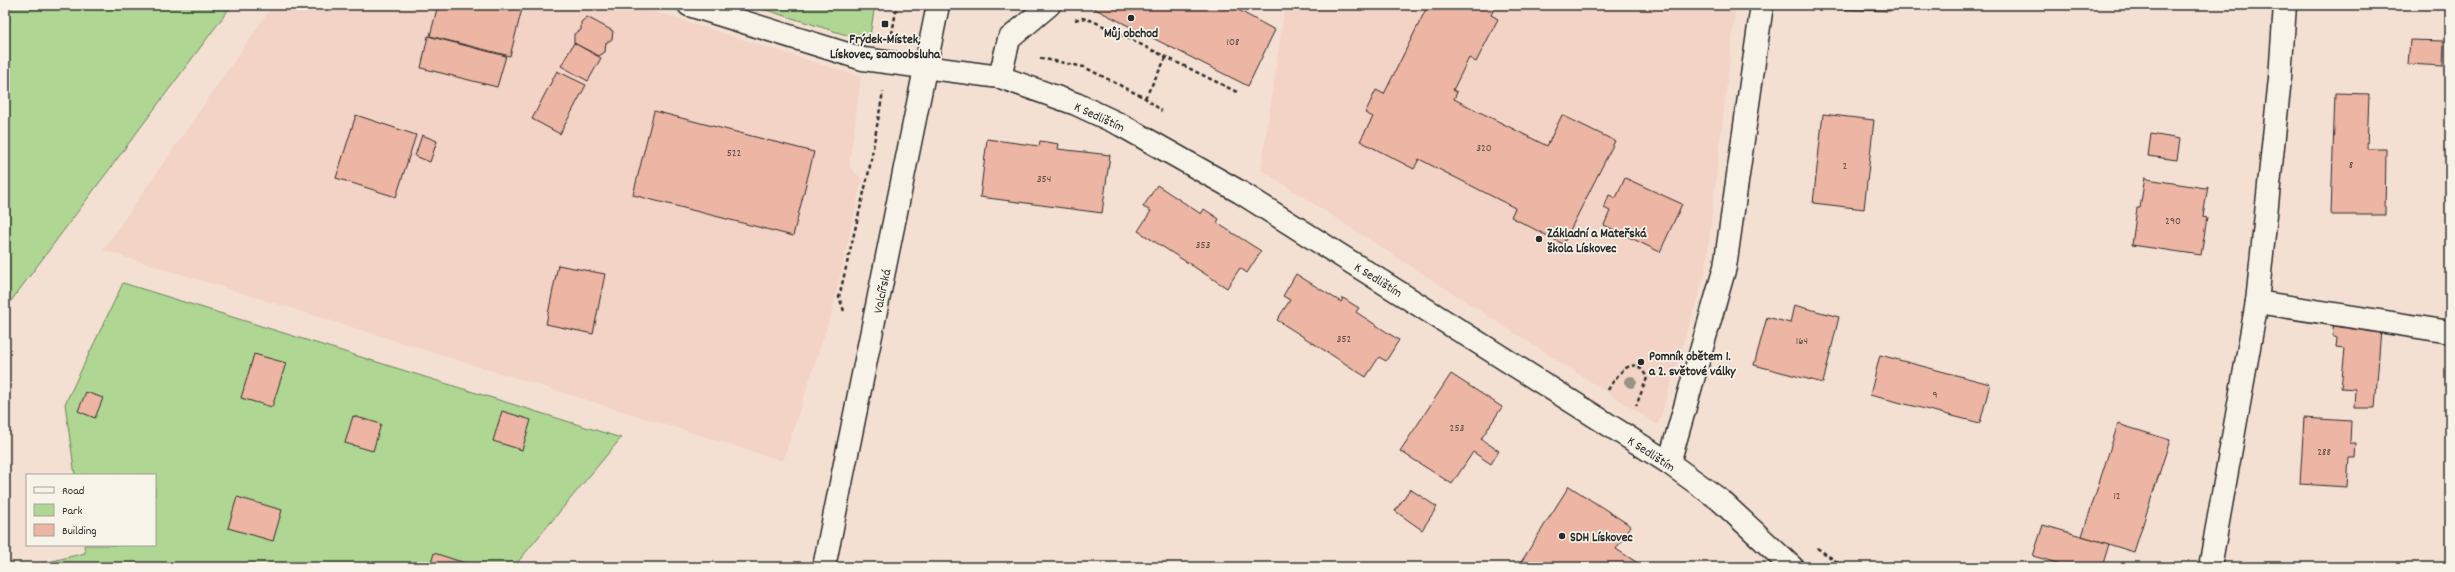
<svg xmlns="http://www.w3.org/2000/svg" width="2455" height="572" viewBox="0 0 2455 572" font-family="Dekko,sans-serif">
	<style>
		.built { fill: #f2d3c5 }
		.green { fill: #afd692; stroke: #6d805e }
		.building { fill: #edb5a3; stroke: #2b2b2b }
		.lines { fill: none; stroke-linecap: round; stroke-linejoin: round }
		.minor-casing { stroke: #2b2b2b; stroke-width: 25 }
		.major-casing { stroke: #2b2b2b; stroke-width: 25 }
		.path { stroke: #2b2b2b; stroke-width: 2.5; stroke-dasharray: 4 3; stroke-linecap: butt }
		.minor { stroke: #f7f3e8; stroke-width: 22 }
		.major { stroke: #f7f3e8; stroke-width: 22 }
		.tree { fill: #989485 }
		.poi-dot { fill: #2b2b2b; stroke: #f7f3e8; stroke-width: 1.5 }
		.labels { text-anchor: middle; stroke-width: 3.5; stroke-linejoin: round; paint-order: stroke }
		.number-label { font-size: 11px; fill: #5c4e49 }
		.poi-label { font-size: 13px; font-weight: bold; fill: #2b2b2b; stroke: #f7f3e8; text-anchor: start }
		.street-label { font-size: 13px; fill: #2b2b2b; stroke: #f7f3e8 }
	</style>
	<rect width="100%" height="100%" fill="#f4e0d3"/>
	<filter id="ink" filterUnits="userSpaceOnUse"><feTurbulence type="fractalNoise" baseFrequency=".025" numOctaves="2"/><feDisplacementMap in="SourceGraphic" scale="8" xChannelSelector="R" yChannelSelector="G"/><feConvolveMatrix kernelMatrix="1 2 1 2 8 2 1 2 1" color-interpolation-filters="sRGB"/></filter>
	<g filter="url(#ink)">
		<g class="built">
			<path d="M273,5H634L861,77L849,167L862,179L832,311L783,461L103,250Z"/>
			<path d="M1285,5H1736L1705,274L1658,425L1261,170Z"/>
		</g>
		<g class="green">
			<path d="M5,5H232L5,309Z"/>
			<path d="M750,5H875L869,42Z"/>
			<path d="M123,283L621,438L516,564L569,567H28L85,553L84,545H155V475H75L65,404Z"/>
		</g>
		<g class="building">
			<path d="M438,5H523L510,56L430,36Z"/>
			<path d="M1095,5H1229L1275,30L1248,86L1093,8Z"/>
			<path d="M1428,5H1496L1491,15L1498,19L1476,62L1469,58L1453,90L1457,92L1454,99L1547,146L1562,115L1615,141L1563,244L1511,217L1515,208L1419,159L1414,169L1360,141L1373,117L1365,113L1376,90L1384,94Z"/>
			<path d="M1831,5H1890V11L1831,9Z"/>
			<path d="M587,17L613,31L612,39L606,43L605,52L599,56L574,43V34L581,30V22Z"/>
			<path d="M428,36L506,56L497,87L421,68Z"/>
			<path d="M2410,40L2444,41L2443,66L2408,64Z"/>
			<path d="M574,43L601,58L588,81L561,66Z"/>
			<path d="M557,71L586,85L560,134L532,119Z"/>
			<path d="M2335,93L2369,94L2367,149H2386L2385,215H2332L2331,213Z"/>
			<path d="M654,111L814,152L793,236L633,195Z"/>
			<path d="M1823,114L1874,120L1864,209L1813,203Z"/>
			<path d="M356,115L416,135L396,197L336,178Z"/>
			<path d="M2151,134L2180,139L2177,160L2148,156Z"/>
			<path d="M422,135L437,141L430,162L415,156Z"/>
			<path d="M987,139L1039,146L1040,141L1059,144L1058,149L1110,155L1102,213L980,197Z"/>
			<path d="M2145,177L2147,179L2205,188L2208,186L2203,217L2207,218L2201,255L2132,245L2137,208H2140Z"/>
			<path d="M1625,178L1682,204L1660,252L1604,225L1610,211L1604,208L1609,195L1616,198Z"/>
			<path d="M1157,185L1201,214L1204,209L1219,219L1217,223L1261,251L1247,273L1240,268L1227,288L1138,231L1151,211L1143,207Z"/>
			<path d="M558,265L605,274L593,334L546,324Z"/>
			<path d="M1296,274L1341,302L1343,298L1359,308L1356,312L1399,340L1386,361L1379,357L1366,377L1277,320L1290,300L1283,296Z"/>
			<path d="M1794,305L1839,317L1823,383L1754,365L1767,317L1790,323Z"/>
			<path d="M2334,323L2381,329L2375,408H2354L2355,389L2341,388L2345,349L2336,348L2337,338L2332,336Z"/>
			<path d="M254,354L286,363L272,407L241,398Z"/>
			<path d="M1880,355L1990,384L1980,423L1870,395Z"/>
			<path d="M1451,374L1502,407L1481,439L1499,451L1491,464L1473,452L1452,484L1400,451Z"/>
			<path d="M86,392L103,398L95,418L78,411Z"/>
			<path d="M502,411L531,420L522,450L493,441Z"/>
			<path d="M353,416L381,424L373,451L345,443Z"/>
			<path d="M2304,418L2351,421L2350,443H2356L2355,458H2349L2347,487L2300,484Z"/>
			<path d="M2118,424L2170,440L2134,552L2082,536Z"/>
			<path d="M1569,486L1631,526L1616,549L1644,567H1518Z"/>
			<path d="M1410,489L1437,507L1422,530L1395,511Z"/>
			<path d="M237,497L282,510L273,541L228,528Z"/>
			<path d="M2043,525L2109,544L2102,567H2071L2033,556Z"/>
			<path d="M434,553L474,566V567H430Z"/>
		</g>
		<g class="lines">
			<defs>
				<g id="minor">
					<path d="M689,5L863,59L1000,77L1076,104L1121,125L1240,192L1669,463L1720,500L1792,567"/>
					<path d="M1000,77L1009,39L1049,5"/>
					<path d="M2257,302L2450,332"/>
					<path d="M1669,463L1725,267L1762,5"/>
					<path d="M2210,567L2257,302L2280,78L2285,5"/>
				</g>
				<path id="major" d="M824,567L938,5"/>
			</defs>
			<use href="#minor" class="minor-casing"/>
			<use href="#major" class="major-casing"/>
			<g class="path">
				<path d="M1075,20L1082,18L1093,21L1239,93"/>
				<path d="M892,34L897,5"/>
				<path d="M1040,58L1084,67L1145,98L1162,111"/>
				<path d="M1145,98L1167,56"/>
				<path d="M844,311L839,297L869,171L883,92"/>
				<path d="M1608,390C1616,376 1634,350 1647,378L1636,406"/>
				<path d="M1817,548L1844,567"/>
			</g>
			<use href="#minor" class="minor"/>
			<use href="#major" class="major"/>
		</g>
		<circle class="tree" cx="1631" cy="382" r="6"/>
	</g>
	<g class="poi-dot">
		<circle cx="1131" cy="18" r="4"/>
		<rect x="881" y="20" width="8" height="8" rx="2"/>
		<circle cx="1539" cy="239" r="4"/>
		<circle cx="1641" cy="362" r="4"/>
		<circle cx="1562" cy="536" r="4"/>
	</g>
	<g class="labels">
		<g class="number-label">
			<text x="1233" y="45">108</text>
			<text x="1484" y="151">320</text>
			<text x="734" y="156">522</text>
			<text x="2351" y="168">8</text>
			<text x="1845" y="169">2</text>
			<text x="1044" y="182">354</text>
			<text x="2173" y="224">290</text>
			<text x="1203" y="248">353</text>
			<text x="1344" y="342">352</text>
			<text x="1802" y="344">164</text>
			<text x="1935" y="398">9</text>
			<text x="1457" y="431">253</text>
			<text x="2324" y="455">288</text>
			<text x="2117" y="499">12</text>
		</g>
		<g class="poi-label">
			<text x="1131" y="37" text-anchor="middle">Můj obchod</text>
			<text x="885" y="43" text-anchor="middle">Frýdek-Místek,<tspan x="885" dy="15">Lískovec, samoobsluha</tspan></text>
			<text x="1547" y="237">Základní a Mateřská<tspan x="1547" dy="15">škola Lískovec</tspan></text>
			<text x="1649" y="360">Pomník obětem 1.<tspan x="1649" dy="15">a 2. světové války</tspan></text>
			<text x="1570" y="541">SDH Lískovec</text>
		</g>
		<g class="street-label">
			<text transform="translate(1100 116) rotate(25)" y="5">K Sedlištím</text>
			<text transform="translate(1379 279) rotate(32)" y="5">K Sedlištím</text>
			<text transform="translate(881 291) rotate(-78)" y="5">Valcířská</text>
			<text transform="translate(1652 453) rotate(33)" y="5">K Sedlištím</text>
		</g>
	</g>
	<rect width="2455" height="572" fill="none" stroke="#f7f3e8" stroke-width="20"/>
	<rect x="10" y="10" width="2435" height="552" fill="none" stroke="#2b2b2b" stroke-width="1.5" filter="url(#ink)"/>
	<rect x="26" y="474" width="130" height="72" fill="#f7f3e8" stroke="#a5a39c"/>
	<rect x="34" y="487" width="20" height="6" fill="#f7f3e8" stroke="#a5a39c"/>
	<text x="62" y="494" font-size="12" fill="#2b2b2b">Road</text>
	<rect x="34" y="504" width="20" height="12" fill="#afd692" stroke="#a5a39c"/>
	<text x="62" y="514" font-size="12" fill="#2b2b2b">Park</text>
	<rect x="34" y="524" width="20" height="12" fill="#edb5a3" stroke="#a5a39c"/>
	<text x="62" y="534" font-size="12" fill="#2b2b2b">Building</text>
</svg>
